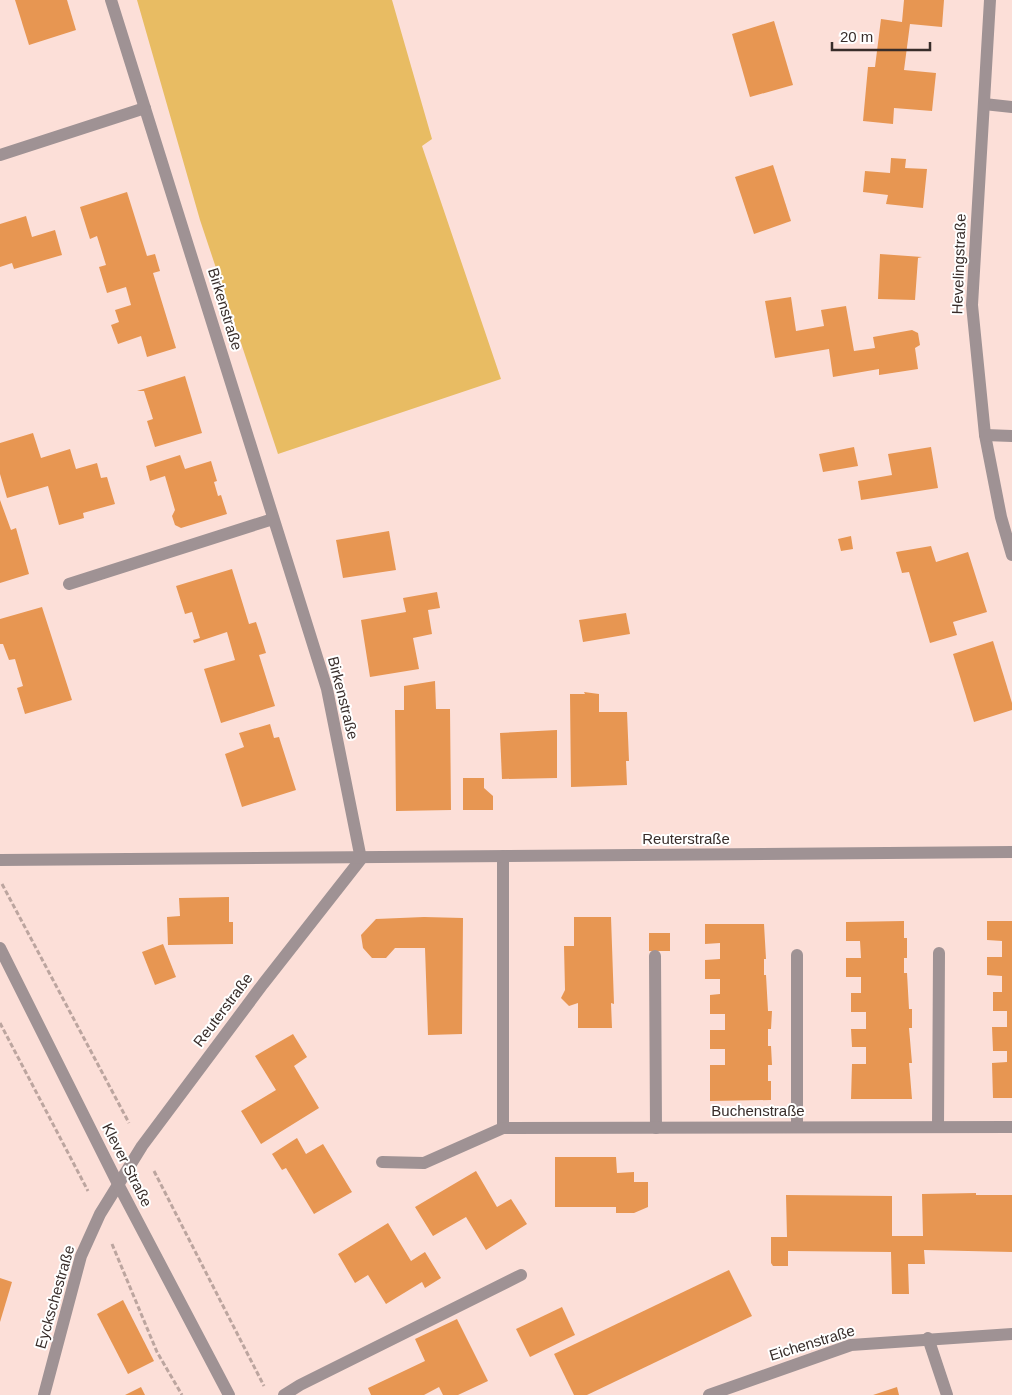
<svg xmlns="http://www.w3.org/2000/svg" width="1012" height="1395" viewBox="0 0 1012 1395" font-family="Helvetica,sans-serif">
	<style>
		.green { fill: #e8bc63 }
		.building { fill: #e79652 }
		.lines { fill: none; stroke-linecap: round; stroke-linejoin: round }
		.path { stroke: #bca59f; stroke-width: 3; stroke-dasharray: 5 2.5; stroke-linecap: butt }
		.service { stroke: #9f9294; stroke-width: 12 }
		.minor { stroke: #9f9294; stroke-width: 12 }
		.tertiary { stroke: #9f9294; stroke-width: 12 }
		.labels { text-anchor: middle; stroke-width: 4; stroke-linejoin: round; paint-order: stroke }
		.street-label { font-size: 15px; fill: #382d2a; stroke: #fff }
	</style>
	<rect width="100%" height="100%" fill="#fcdfd8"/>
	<path class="green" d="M137,0H392L432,139L422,146L501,379L278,454L200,220Z"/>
	<g class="building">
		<path d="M15,0H67L76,30L29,45Z"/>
		<path d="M904,0H944L942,27L910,24L904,70L936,73L932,111L894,108L893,124L863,121L868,67H875L881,19L902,22Z"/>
		<path d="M774,21L793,85L750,97L732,34Z"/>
		<path d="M891,158L906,159L905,168L927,169L923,208L886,204L888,195L863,192L865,171L890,173Z"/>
		<path d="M773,165L791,221L754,234L735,177Z"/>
		<path d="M127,192L147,256L155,254L160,271L153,273L176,348L147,357L141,336L118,344L111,325L119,322L115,310L131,305L126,287L107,293L99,267L106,265L97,236L90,239L80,207Z"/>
		<path d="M26,216L32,237L55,230L62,255L14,269L12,263L0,267V224Z"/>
		<path d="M880,254L922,257L918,258L915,300L878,299Z"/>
		<path d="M791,297L796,331L824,326L821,310L846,306L854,351L875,348L873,337L912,330L918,333L920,345L915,348L918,369L879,375V369L833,377L829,349L775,358L765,301Z"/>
		<path d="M185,376L202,433L155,447L147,421L153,419L144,391H137Z"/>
		<path d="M33,433L41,458L70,449L76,469L97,463L101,478L107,477L115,504L83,513L84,518L59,525L48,486L7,498L0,474V443Z"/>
		<path d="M854,447L858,466L823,472L819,454Z"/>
		<path d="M931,447L938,488L861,500L858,481L892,475L888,454Z"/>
		<path d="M180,455L185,469L211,461L217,481L214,482L218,496L221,495L227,514L181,528L175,525L172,516L175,510L165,476L150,481L146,466Z"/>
		<path d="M0,500L11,530L16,528L29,574L0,583Z"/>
		<path d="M389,531L396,570L343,578L336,540Z"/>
		<path d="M851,536L853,549L841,551L838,539Z"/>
		<path d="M931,546L936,562L968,552L987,612L953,622L957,635L930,643L909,572L902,573L896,552Z"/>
		<path d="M232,569L249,624L256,622L261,637L266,653L259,655L275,706L221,723L204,669L235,660L227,632L194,643L193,640L200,638L192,612L185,614L176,586Z"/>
		<path d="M437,592L440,608L428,610L432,634L413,638L419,669L370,677L361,620L406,612L403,598Z"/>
		<path d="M42,607L72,700L25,714L17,688L23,686L15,659L9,660L3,644H0V619Z"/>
		<path d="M626,613L630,634L583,642L579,620Z"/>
		<path d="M993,641L1012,703V710L974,722L953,654Z"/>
		<path d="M435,681L436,709H450L451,810L396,811L395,710H404V686Z"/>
		<path d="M584,692L599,694V712H627L629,761H626L627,785L571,787L570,694H585Z"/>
		<path d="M270,724L274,738L279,737L296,790L242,807L225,754L244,747L239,733Z"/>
		<path d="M557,730V778L502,779L500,733Z"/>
		<path d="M463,778H484V788L493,796V810H463Z"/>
		<path d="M229,897V922H233V944L168,945L167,917L180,916L179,898Z"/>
		<path d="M424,917L463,918L462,1034L428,1035L425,948H395L386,958H372L363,948L361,935L376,919Z"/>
		<path d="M574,917H611L614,1004L611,1003L612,1028H578V1003L569,1006L561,998L565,990L564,946H574Z"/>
		<path d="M904,921V938H907V958H904V973H907L909,1009H912V1028H909L912,1063H909L912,1099H851L852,1064H866V1047H852L851,1029H866V1012H851V993H861V977H846V958H861L860,941H846V922Z"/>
		<path d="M987,921H1012V1098H993L992,1063L1007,1062V1051H993L992,1027H1007V1011H993V992H1002V976L987,975V957H1002V941L987,940Z"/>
		<path d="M705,924H764L766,959H764V975H766L768,1011H772L771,1029H768V1046H771L772,1065H768V1081H771V1100L710,1101V1065H725V1049H710V1030H725V1014H710V995L720,994V979H705V960L720,959V943L705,944Z"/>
		<rect x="649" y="933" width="21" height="18"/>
		<path d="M163,944L176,977L155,985L142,952Z"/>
		<path d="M293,1034L307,1057L294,1066L319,1108L261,1144L241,1111L276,1090L255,1056Z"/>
		<path d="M297,1138L306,1154L323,1144L352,1192L314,1214L286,1168L282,1170L272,1154Z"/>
		<path d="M555,1157H616L617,1173L634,1172V1182H648V1207L634,1213H616V1207H555Z"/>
		<path d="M476,1171L497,1207L511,1199L527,1224L486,1250L466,1217L433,1236L415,1207Z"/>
		<path d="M976,1193V1195H1012V1252L924,1250L925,1264H908L909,1294H892L891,1252L788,1251V1266H773L771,1263V1237H787L786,1195L892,1196V1236H923L922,1194Z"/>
		<path d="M388,1223L411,1261L425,1252L441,1278L425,1288L422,1282L386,1304L368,1275L355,1283L338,1254Z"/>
		<path d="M729,1270L752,1316L587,1395H574L554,1354Z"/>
		<path d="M0,1278L12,1282L0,1322Z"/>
		<path d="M123,1300L154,1361L128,1374L97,1314Z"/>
		<path d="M562,1307L575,1335L530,1357L516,1329Z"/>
		<path d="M457,1319L488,1381L458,1395H443L439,1387L424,1395H371L368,1388L425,1361L415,1339Z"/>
		<path d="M141,1387L145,1395H125Z"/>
		<path d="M897,1387L899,1395H873Z"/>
	</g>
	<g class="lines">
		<g class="path">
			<path d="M2,884L129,1123"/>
			<path d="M0,1023L88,1191"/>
			<path d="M154,1171L264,1386"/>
			<path d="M112,1244L157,1352L182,1395"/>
		</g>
		<g class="service">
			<path d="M984,104L1012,107"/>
			<path d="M797,955V1127"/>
			<path d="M655,956L656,1128"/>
			<path d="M938,1127L939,953"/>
			<path d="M284,1395L300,1385L521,1275"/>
		</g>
		<g class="minor">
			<path d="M990,0L972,305L985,435L1001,517L1012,555"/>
			<path d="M0,155L145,108"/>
			<path d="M985,435L1012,436"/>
			<path d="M69,584L273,519"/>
			<path d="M503,856V1128L1012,1127"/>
			<path d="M382,1162L424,1163L503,1128"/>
			<path d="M928,1338L947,1395"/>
			<path d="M44,1395L81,1256L100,1214L142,1146L263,984L361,859L327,689L111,0"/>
			<path d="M709,1395L851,1345L1012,1334"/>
		</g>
		<g class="tertiary">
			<path d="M0,860L1012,852"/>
			<path d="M0,948L119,1186L229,1395"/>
		</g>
	</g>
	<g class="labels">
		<g class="street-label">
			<text transform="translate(959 264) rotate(-88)" y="5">Hevelingstraße</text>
			<text transform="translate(225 309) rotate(73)" y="5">Birkenstraße</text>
			<text transform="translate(343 698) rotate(76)" y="5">Birkenstraße</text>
			<text x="686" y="844">Reuterstraße</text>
			<text transform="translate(223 1010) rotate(-53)" y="5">Reuterstraße</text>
			<text x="758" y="1116">Buchenstraße</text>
			<text transform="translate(127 1165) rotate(63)" y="5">Klever Straße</text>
			<text transform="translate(55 1297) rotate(-74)" y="5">Eyckschestraße</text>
			<text transform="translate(812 1343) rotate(-17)" y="5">Eichenstraße</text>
		</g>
	</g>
	<path d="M832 42v8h98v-8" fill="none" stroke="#382d2a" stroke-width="2.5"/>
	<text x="840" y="42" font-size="15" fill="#382d2a" stroke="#ffffff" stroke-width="4" paint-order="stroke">20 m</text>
</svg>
